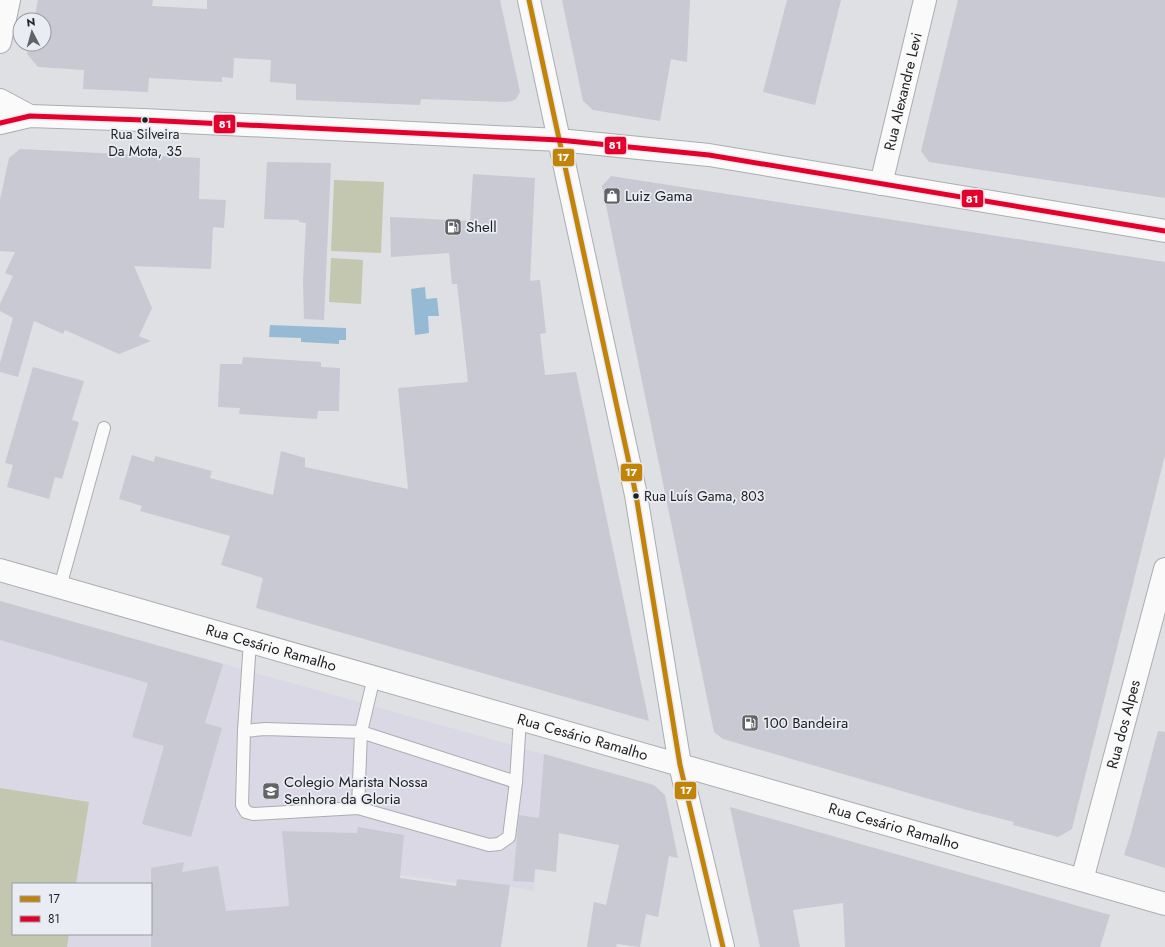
<svg xmlns="http://www.w3.org/2000/svg" width="1165" height="947" viewBox="0 0 1165 947" font-family="Jost,sans-serif">
	<style>
		.education { fill: #dbd8e5; fill-rule: evenodd }
		.green { fill: #c3c7b0 }
		.water { fill: #97bad4 }
		.building { fill: #c8c9d3 }
		.lines { fill: none; stroke-linecap: round; stroke-linejoin: round }
		.service-casing { stroke: #abadb0; stroke-width: 14 }
		.minor-casing { stroke: #abadb0; stroke-width: 24 }
		.secondary-casing { stroke: #abadb0; stroke-width: 24 }
		.service { stroke: #fafafb; stroke-width: 12 }
		.minor { stroke: #fafafb; stroke-width: 22 }
		.secondary { stroke: #fafafb; stroke-width: 22 }
		.bus-1-casing { stroke: #e9ecf3; stroke-width: 8 }
		.bus-2-casing { stroke: #e9ecf3; stroke-width: 8 }
		.bus-1 { stroke: #c18408; stroke-width: 5 }
		.bus-2 { stroke: #e4002b; stroke-width: 5 }
		.bus-dot { fill: #1e1f21; stroke: #e9ecf3; stroke-width: 1.5 }
		.labels { text-anchor: middle; stroke-width: 3.5; stroke-linejoin: round; paint-order: stroke }
		.bus-label { font-size: 14px; fill: #1e1f21; stroke: #e9ecf3 }
		.street-label { font-size: 15px; fill: #1e1f21; stroke: #e9ecf3 }
		.poi-label { font-size: 15px; fill: #1e1f21; stroke: #e9ecf3; text-anchor: start }
		.line-badge { stroke: #e9ecf3; stroke-width: 1.5 }
		.badge-label { font-size: 11px; text-anchor: middle; font-weight: bold; fill: #fff }
	</style>
	<rect width="100%" height="100%" fill="#dee0e4"/>
	<path class="education" d="M0,601L544,754L534,891L493,883H456L400,875L404,835L283,831L289,906L247,909L250,947H0ZM13,884H151V934H13Z"/>
	<g class="green">
		<path d="M334,180L384,182L381,253L331,251Z"/>
		<path d="M331,258L363,260L361,304L329,302Z"/>
		<path d="M0,788L89,802L76,884H13V934H69L67,947H0Z"/>
	</g>
	<g class="water">
		<path d="M425,287L426,299L437,298L439,316H428L429,333L415,335L411,289Z"/>
		<path d="M270,325L346,328V340H339V344L301,342V338L269,337Z"/>
	</g>
	<g class="building">
		<path d="M38,0H153L152,6L207,9V0H500L520,92L516,99L512,101L506,102L421,99L420,105L296,100V84L270,82L271,60L234,58L233,78L222,77V82L149,78L148,92L83,89L84,70L38,67L27,54L29,44H44V20H34Z"/>
		<path d="M562,0H690L687,62L671,59L660,121L593,110L583,101Z"/>
		<path d="M787,0H841L815,105L763,92Z"/>
		<path d="M958,0H1165V198L929,162L921,151Z"/>
		<path d="M20,149L200,158L199,199L226,200L224,228L213,227L211,269L134,266L152,308L139,336L151,341L119,354L65,330L63,334L34,321L18,377L0,372V363L13,318L0,311V304L13,276L5,273L15,252L0,251V200L9,158Z"/>
		<path d="M267,162L331,163L324,320L304,319L303,281L306,223L299,222V220L264,219Z"/>
		<path d="M473,174L535,178L530,281L540,280L546,333L540,334L545,375L576,372L649,721L256,608L263,578L221,565L230,536L140,511L142,506L119,499L132,455L154,462L155,456L212,471L210,478L273,495L281,451L305,458V467L408,489L398,388L468,382L457,284H452L449,253L391,257L390,217L470,221Z"/>
		<path d="M611,176L1165,262V455L1072,829L1058,837L1013,825L1014,822L967,810L723,739L714,732L602,186Z"/>
		<path d="M243,357L321,362V367L340,368L339,411H318L317,419L239,414L240,408L218,407L220,364H242Z"/>
		<path d="M33,367L84,381L72,420L79,422L62,479L55,477L49,499L7,487L13,465L5,463Z"/>
		<path d="M0,601L223,664L205,723L222,728L191,837L142,824L164,746L132,737L148,683L0,640Z"/>
		<path d="M1158,731L1165,732V868L1124,855L1131,833Z"/>
		<path d="M544,754L654,785L665,795L678,858L669,856L658,917L646,914L640,947L617,944L616,947H587L594,902L606,905L619,845L559,833L556,872L535,869L534,882L513,881L519,815L539,818Z"/>
		<path d="M730,807L1110,915L1100,947H845L843,903L793,910L800,947H760Z"/>
		<path d="M358,827L404,835L400,878L456,886L457,879L510,885L501,947H151V868L184,862L182,872L218,866L226,911L289,906L282,831L357,833Z"/>
	</g>
	<g class="lines">
		<defs>
			<g id="service">
				<path d="M60,587L104,428"/>
				<path d="M244,731L250,641"/>
				<path d="M516,782L520,719"/>
				<path d="M358,808L361,732L265,729L244,731L242,805L246,812L253,814L358,808L489,845L499,844L509,837L516,782L361,732L374,677"/>
			</g>
			<g id="minor">
				<path d="M529,0L559,140L709,155L1165,231"/>
				<path d="M0,42L9,0"/>
				<path id="s1" d="M881,184L925,0"/>
				<path id="s2" d="M0,570L1165,904"/>
				<path id="s3" d="M1082,880L1165,569"/>
			</g>
			<g id="secondary">
				<path d="M0,100L30,116"/>
				<path d="M0,123L30,116L143,120L559,140L636,495L680,765L723,947"/>
			</g>
		</defs>
		<use href="#service" class="service-casing"/>
		<use href="#minor" class="minor-casing"/>
		<use href="#secondary" class="secondary-casing"/>
		<use href="#service" class="service"/>
		<use href="#minor" class="minor"/>
		<use href="#secondary" class="secondary"/>
		<defs>
			<path id="bus-1" d="M529,0L636,495L680,765L723,947"/>
			<path id="bus-2" d="M0,123L30,116L143,120L559,140L709,155L1165,231"/>
		</defs>
		<use href="#bus-1" class="bus-1-casing"/>
		<use href="#bus-2" class="bus-2-casing"/>
		<use href="#bus-1" class="bus-1"/>
		<use href="#bus-2" class="bus-2"/>
	</g>
	<defs>
		<symbol id="shop-square" viewBox="-11 -11 22 22"><rect x="-9" y="-9" width="18" height="18" rx="4" fill="#616365" stroke="#e9ecf3"/><path d="M-5-2.5h2.3a2.7 3.5 0 0 1 5.4 0H5L5.5 6h-11ZM-1.5-2.5h3a1.5 2.3 0 0 0-3 0Z" fill="#fff"/></symbol>
		<symbol id="fuel-square" viewBox="-11 -11 22 22"><rect x="-9" y="-9" width="18" height="18" rx="4" fill="#616365" stroke="#e9ecf3"/><path d="M-5.5-6h7V0h2V4h1.3V-2.5L3-4.5l.8-.8L6-3V5H2.5V1h-1V6h-7ZM-4.2-4.7v3.2H.2V-4.7Z" fill="#fff"/></symbol>
		<symbol id="school-square" viewBox="-11 -11 22 22"><rect x="-9" y="-9" width="18" height="18" rx="4" fill="#616365" stroke="#e9ecf3"/><path d="M0-5L7-2L0 1L-7-2ZM-4 1L0 2.5L4 1V4Q0 6-4 4Z" fill="#fff"/></symbol>
	</defs>
	<g fill-rule="evenodd">
		<use href="#shop-square" x="602" y="186" width="20" height="20"/>
		<use href="#fuel-square" x="443" y="217" width="20" height="20"/>
		<use href="#fuel-square" x="740" y="713" width="20" height="20"/>
		<use href="#school-square" x="261" y="781" width="20" height="20"/>
	</g>
	<g class="bus-dot">
		<circle cx="145" cy="120" r="3.5"/>
		<circle cx="636" cy="496" r="3.5"/>
	</g>
	<g class="labels">
		<g class="bus-label">
			<text x="145" y="139">Rua Silveira<tspan x="145" dy="17">Da Mota, 35</tspan></text>
			<text x="644" y="501" text-anchor="start">Rua Luís Gama, 803</text>
		</g>
		<g class="street-label">
			<text dy="5" stroke="none"><textPath href="#s1" startOffset="95">Rua Alexandre Levi</textPath></text>
			<text dy="5" stroke="none"><textPath href="#s2" startOffset="282">Rua Cesário Ramalho</textPath></text>
			<text dy="5" stroke="none"><textPath href="#s3" startOffset="161">Rua dos Alpes</textPath></text>
			<text dy="5" stroke="none"><textPath href="#s2" startOffset="606">Rua Cesário Ramalho</textPath></text>
			<text dy="5" stroke="none"><textPath href="#s2" startOffset="930">Rua Cesário Ramalho</textPath></text>
		</g>
		<g class="poi-label">
			<text x="625" y="201">Luiz Gama</text>
			<text x="466" y="232">Shell</text>
			<text x="763" y="728">100 Bandeira</text>
			<text x="284" y="787">Colegio Marista Nossa<tspan x="284" dy="17">Senhora da Gloria</tspan></text>
		</g>
	</g>
	<g class="line-badge">
		<rect x="213" y="114" width="23" height="20" rx="4" fill="#e4002b"/>
		<rect x="604" y="136" width="23" height="19" rx="4" fill="#e4002b"/>
		<rect x="552" y="148" width="23" height="19" rx="4" fill="#c18408"/>
		<rect x="961" y="189" width="23" height="19" rx="4" fill="#e4002b"/>
		<rect x="620" y="463" width="23" height="19" rx="4" fill="#c18408"/>
		<rect x="674" y="781" width="23" height="19" rx="4" fill="#c18408"/>
	</g>
	<g class="badge-label">
		<text x="225" y="128">81</text>
		<text x="615" y="149">81</text>
		<text x="563" y="161">17</text>
		<text x="972" y="203">81</text>
		<text x="631" y="476">17</text>
		<text x="686" y="794">17</text>
	</g>
	<rect x="12" y="883" width="140" height="52" fill="#e9ecf3" stroke="#989a9f"/>
	<rect x="20" y="896" width="20" height="6" fill="#c18408" stroke="#989a9f"/>
	<text x="48" y="903" font-size="12" fill="#1e1f21">17</text>
	<rect x="20" y="916" width="20" height="6" fill="#e4002b" stroke="#989a9f"/>
	<text x="48" y="923" font-size="12" fill="#1e1f21">81</text>
	<g transform="translate(32 32) rotate(354)"><circle r="19" fill="#e9ecf3" stroke="#989a9f"/>
	<path d="M0-3L7 15L0 10L-7 15Z" fill="#616365"/>
	<text y="-6" font-size="11" font-weight="bold" text-anchor="middle" fill="#1e1f21">N</text>
	</g>
</svg>
